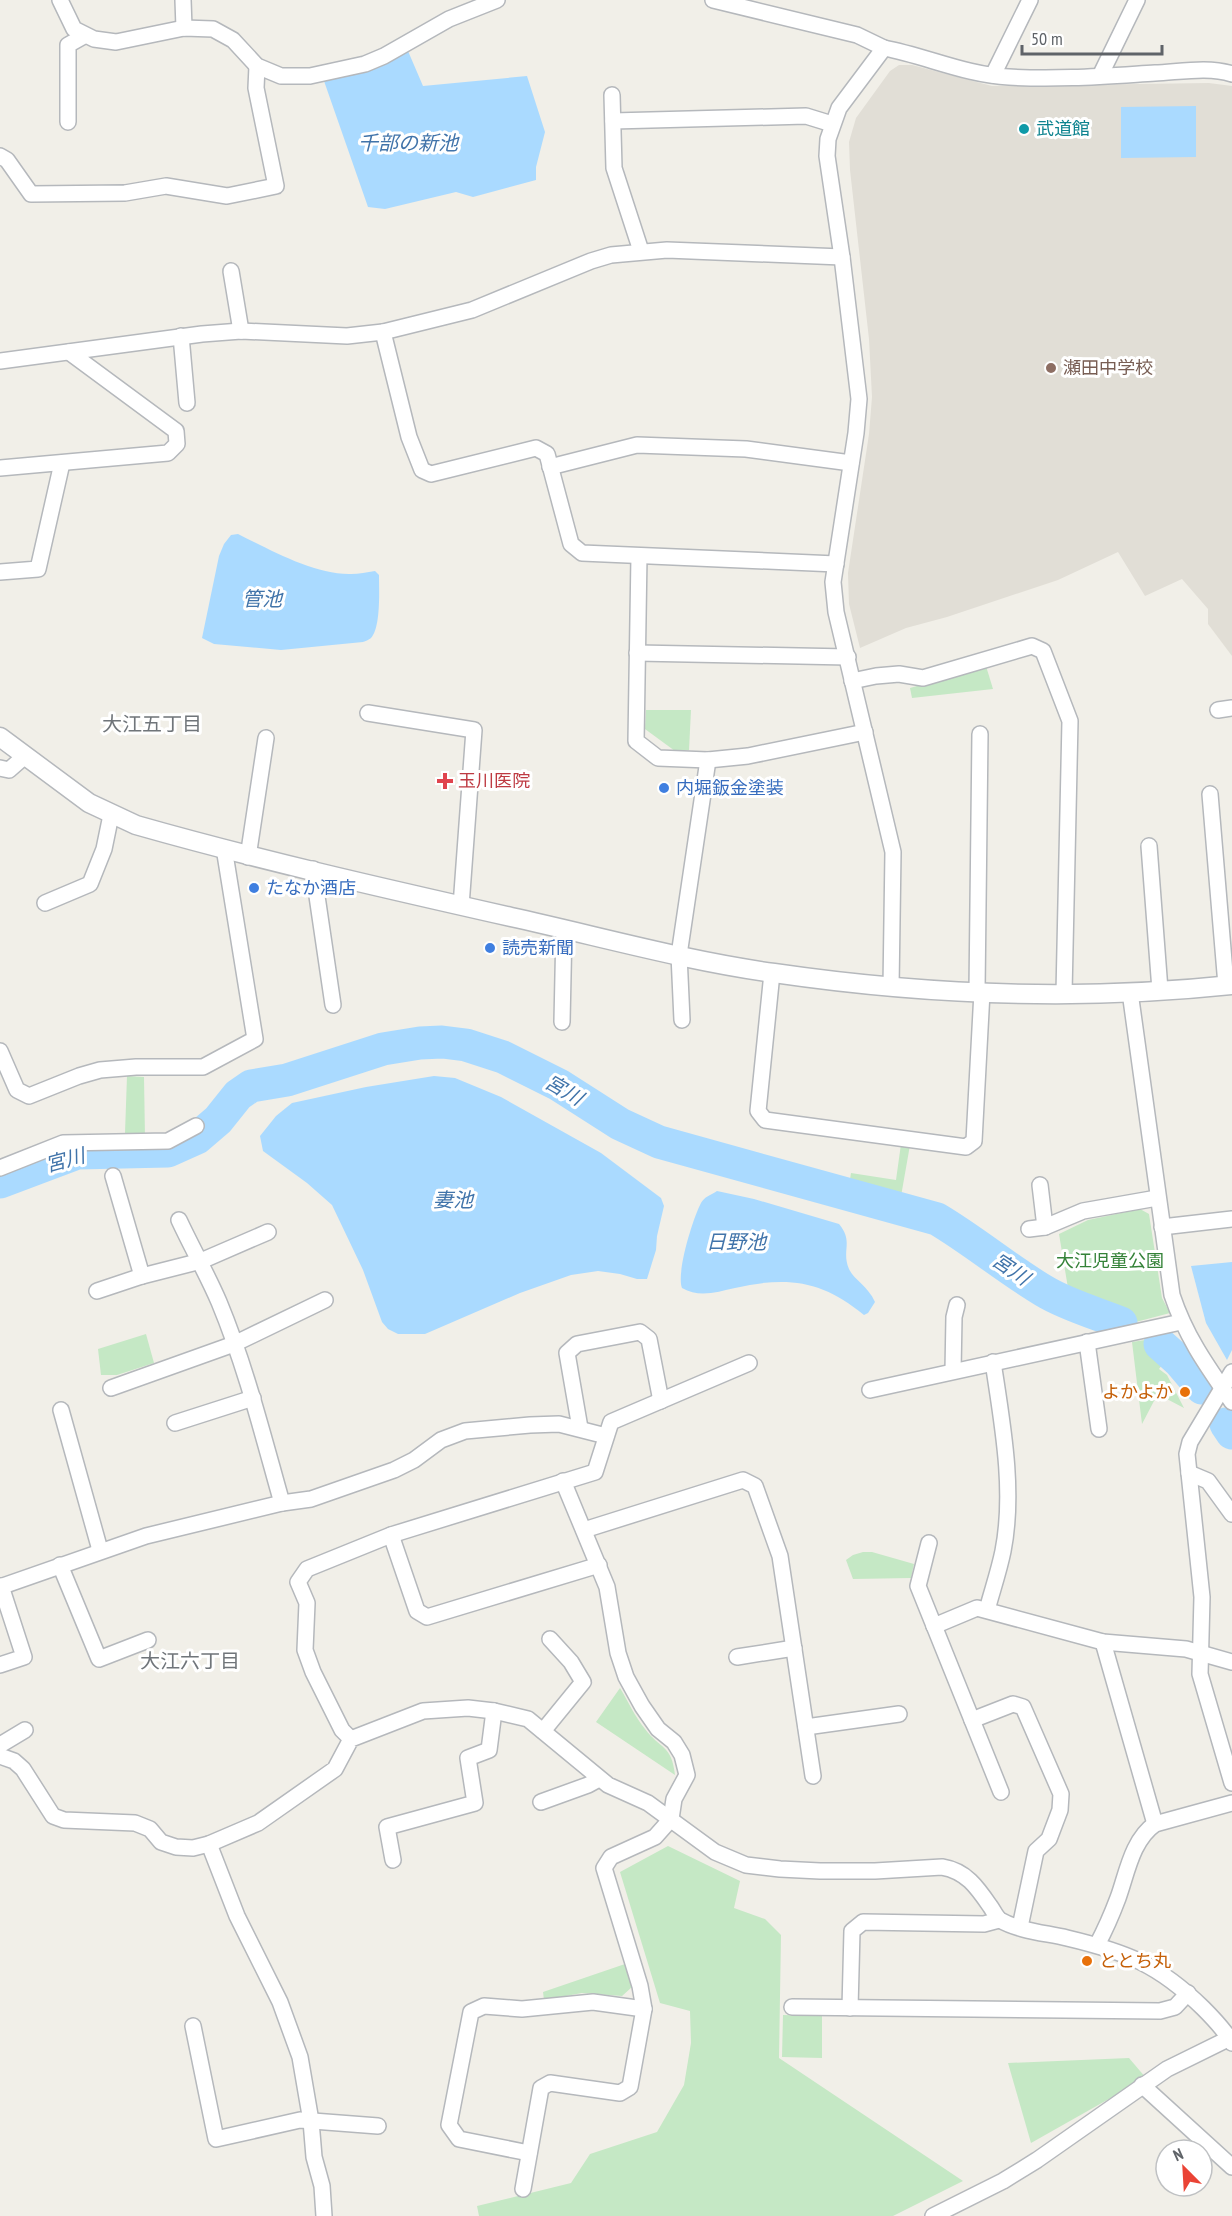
<svg xmlns="http://www.w3.org/2000/svg" width="1232" height="2216" viewBox="0 0 1232 2216" font-family="'PT Sans Narrow','Noto Sans JP',sans-serif">
	<style>
		.education { fill: #e1ded6 }
		.green { fill: #c5e8c5 }
		.water { fill: #aadaff }
		.lines { fill: none; stroke-linecap: round; stroke-linejoin: round }
		.river { stroke: #aadaff; stroke-width: 33 }
		.minor-casing { stroke: #b5b8bc; stroke-width: 18 }
		.tertiary-casing { stroke: #b5b8bc; stroke-width: 21 }
		.minor { stroke: #fff; stroke-width: 15 }
		.tertiary { stroke: #fff; stroke-width: 18 }
		.culture-dot { fill: #0f9aa8; stroke: #fff; stroke-width: 2 }
		.education-dot { fill: #8d6e63; stroke: #fff; stroke-width: 2 }
		.health-dot { fill: #e0444e; stroke: #fff; stroke-width: 2 }
		.shop-dot { fill: #3f7fe0; stroke: #fff; stroke-width: 2 }
		.food-dot { fill: #e8710a; stroke: #fff; stroke-width: 2 }
		.labels { text-anchor: middle; stroke-width: 6; stroke-linejoin: round; paint-order: stroke }
		.culture-label { font-size: 18px; fill: #0d838f; stroke: #fff; text-anchor: start }
		.education-label { font-size: 18px; fill: #785e54; stroke: #fff; text-anchor: start }
		.health-label { font-size: 18px; fill: #be3a42; stroke: #fff; text-anchor: start }
		.shop-label { font-size: 18px; fill: #366cbe; stroke: #fff; text-anchor: start }
		.park-label { font-size: 18px; fill: #348238; stroke: #fff }
		.food-label { font-size: 18px; fill: #c56008; stroke: #fff; text-anchor: end }
		.water-label { font-size: 20px; font-style: italic; fill: #4174aa; stroke: #fff }
		.neighbourhood-label { font-size: 20px; fill: #70757a; stroke: #fff }
	</style>
	<rect width="100%" height="100%" fill="#f1efe8"/>
	<path class="education" d="M899,65H912L992,86L1209,83L1232,86V656L1208,624V609L1182,579L1145,596L1118,552L1058,580L947,617L906,628L860,648L849,604L848,573L869,434L872,397L869,339L850,170L849,142L856,118L890,71Z"/>
	<g class="green">
		<path d="M986,666L993,689L912,698L910,688Z"/>
		<path d="M646,710H691L689,750L675,751L645,729Z"/>
		<path d="M127,1076L144,1077L145,1138L125,1133Z"/>
		<path d="M901,1144L910,1145L900,1202L848,1192L851,1173L896,1180Z"/>
		<path d="M1140,1209L1149,1214L1162,1298L1170,1313L1132,1323L1069,1294L1059,1234L1088,1220Z"/>
		<path d="M146,1334L154,1363L117,1375H101L98,1349Z"/>
		<path d="M1145,1340L1168,1357L1159,1369L1167,1375L1184,1408L1163,1397L1154,1401L1142,1424L1132,1342Z"/>
		<path d="M863,1552H872L914,1564L911,1578L853,1579L846,1560L853,1555Z"/>
		<path d="M620,1688C628,1701 635,1717 645,1729C660,1749 672,1745 675,1775L596,1722Z"/>
		<path d="M668,1846L740,1881L734,1908L765,1919L781,1935L779,2058L963,2181L893,2216H479L477,2206L571,2183L590,2154L657,2132L684,2085L691,2043L690,2011L660,2003L620,1872Z"/>
		<path d="M625,1964L632,1987L622,1996L582,1993L544,2000L543,1992Z"/>
		<path d="M783,2015L822,2016V2058L782,2057Z"/>
		<path d="M1129,2058L1146,2078L1031,2143L1008,2063Z"/>
	</g>
	<g class="water">
		<path d="M408,51L423,86L527,76L545,132L536,167V180L473,197L456,192L385,209L368,207L324,81L378,68Z"/>
		<path d="M1196,106V157L1121,158V107Z"/>
		<path d="M238,534C270,550 315,575 351,574C359,574 367,572 375,571L379,575C379,590 381,627 371,638C370,639 364,642 363,642L281,650L214,644L202,638L219,556L224,544L231,535Z"/>
		<path d="M434,1076L455,1078L501,1097L601,1153L661,1198L664,1206L657,1236L656,1250L647,1279H637L620,1274L598,1271L571,1275L520,1293L425,1334H398L388,1329L382,1322L363,1270L332,1205L307,1183L263,1151L260,1136L276,1116L292,1103L366,1087Z"/>
		<path d="M717,1191L754,1199L839,1224C854,1242 841,1250 849,1269C854,1280 868,1286 875,1302L868,1313L864,1315C822,1280 787,1276 735,1288C717,1292 699,1298 682,1288C676,1273 693,1218 701,1203C704,1197 711,1195 717,1191Z"/>
		<path d="M1232,1262V1350L1227,1360L1206,1323L1191,1266Z"/>
	</g>
	<g class="lines">
		<g class="river">
			<path d="M0,1182L77,1153L168,1151L197,1138L218,1120L238,1095L251,1086L287,1080L383,1049L420,1043L442,1042L466,1045L503,1057L559,1085L620,1124L659,1142L937,1219C974,1241 1007,1269 1044,1291C1067,1305 1096,1313 1121,1323"/>
			<path d="M1160,1344L1180,1362L1202,1388"/>
			<path d="M1226,1424L1232,1433"/>
		</g>
		<defs>
			<g id="minor">
				<path d="M60,0L74,29L94,39L116,42L184,28L213,29L233,40L257,66L281,76H310L365,64L384,56L449,19L497,0"/>
				<path d="M183,0L184,28"/>
				<path d="M713,0L857,35L884,48"/>
				<path d="M993,75L1030,0"/>
				<path d="M1100,76L1137,0"/>
				<path d="M612,95L614,168L641,251"/>
				<path d="M613,121L806,116L832,124"/>
				<path d="M68,122V45L84,36"/>
				<path d="M0,156L7,160L31,194L125,193L166,186L227,196L276,186L256,88L257,66"/>
				<path d="M231,271L241,331"/>
				<path d="M383,332L409,437L422,470L431,474L536,448L547,454L571,544L582,553L836,564"/>
				<path d="M181,336L187,403"/>
				<path d="M0,361L202,334L241,331L347,336L383,332L472,310L591,261L611,255L667,250L842,257"/>
				<path d="M550,467L637,445L746,449L851,463"/>
				<path d="M0,468L168,453L177,444L176,431L69,352"/>
				<path d="M639,556L636,741L658,758L708,760L748,756L865,732"/>
				<path d="M0,572L38,569L62,463"/>
				<path d="M637,653L848,657"/>
				<path d="M852,681L876,676L899,674L923,678L1032,646L1043,651L1070,721L1064,993"/>
				<path d="M1218,710L1232,708"/>
				<path d="M368,713L474,730L461,906"/>
				<path d="M0,768L9,770L25,756"/>
				<path d="M1210,794L1226,985"/>
				<path d="M1149,846L1160,990"/>
				<path d="M248,857L266,738"/>
				<path d="M313,869L333,1005"/>
				<path d="M45,903L90,884L104,849L111,815"/>
				<path d="M772,973L758,1111L765,1120L966,1147L974,1141L982,992"/>
				<path d="M891,987L893,852L836,612L833,582L856,433L859,399L842,257L827,156L828,139L839,108L884,48C926,56 966,75 1009,77C1057,80 1106,76 1155,73C1179,72 1209,66 1232,74"/>
				<path d="M977,991L980,734"/>
				<path d="M1130,992L1172,1295C1186,1337 1207,1366 1232,1402"/>
				<path d="M682,1020L679,955L708,760"/>
				<path d="M562,1022L564,929"/>
				<path d="M0,1051L17,1090L29,1096L79,1076L100,1070L136,1067H203L255,1039L224,848"/>
				<path d="M0,1168L63,1143L168,1141L196,1126"/>
				<path d="M113,1176L142,1276"/>
				<path d="M1040,1185L1045,1227"/>
				<path d="M179,1220C192,1248 207,1274 219,1302C246,1367 263,1436 282,1503"/>
				<path d="M1162,1227L1232,1219"/>
				<path d="M1029,1229L1045,1227L1083,1211L1157,1198"/>
				<path d="M97,1291L142,1276L201,1261L268,1232"/>
				<path d="M1087,1342L1099,1429"/>
				<path d="M953,1371L954,1317L957,1305"/>
				<path d="M1232,1372L1190,1442L1187,1454L1202,1597L1200,1674L1232,1783"/>
				<path d="M111,1388L234,1344L325,1300"/>
				<path d="M870,1390L1181,1322"/>
				<path d="M61,1410L100,1550"/>
				<path d="M175,1423L253,1398"/>
				<path d="M580,1428L567,1353L577,1344L640,1332L649,1339L661,1401"/>
				<path d="M1189,1473L1208,1481L1232,1514"/>
				<path d="M584,1530L743,1480L755,1486L780,1556L813,1776"/>
				<path d="M391,1535L417,1611L427,1617L599,1565"/>
				<path d="M929,1543L918,1586L1001,1792"/>
				<path d="M60,1565L99,1659L148,1640"/>
				<path d="M0,1587L146,1536L282,1503L311,1499L394,1470L414,1460L441,1440L465,1431L530,1425L559,1424L606,1436"/>
				<path d="M987,1610C992,1591 999,1571 1003,1551C1015,1490 1002,1422 993,1362"/>
				<path d="M934,1626L977,1608L1103,1642L1186,1649L1232,1662"/>
				<path d="M1103,1642L1155,1824"/>
				<path d="M737,1657L794,1648"/>
				<path d="M0,1665L24,1657L1,1586"/>
				<path d="M972,1720L1013,1704L1023,1707L1061,1794L1060,1810L1049,1839L1036,1851L1020,1927"/>
				<path d="M806,1727L899,1714"/>
				<path d="M543,1731L583,1682L571,1662L550,1639"/>
				<path d="M351,1739L342,1730L313,1672L305,1650L307,1603L298,1582L307,1569L391,1535L595,1472L611,1422L749,1363"/>
				<path d="M0,1745L25,1730"/>
				<path d="M0,1756L14,1761L23,1769L53,1816L64,1820L135,1823L150,1829L161,1842L176,1847L193,1848L209,1844L258,1823L335,1769L351,1739L423,1711L468,1708L494,1711L528,1719L608,1785L648,1803L715,1852L746,1865L780,1869L820,1871H875L942,1867C966,1871 977,1887 990,1906C993,1910 996,1917 1000,1920C1019,1931 1046,1933 1067,1938C1126,1952 1158,1964 1203,2008C1213,2018 1225,2030 1232,2043"/>
				<path d="M541,1802L588,1785L599,1779"/>
				<path d="M209,1844L237,1916L280,2002L300,2057L311,2121L314,2157L322,2186L324,2216"/>
				<path d="M393,1860L387,1827L475,1803L468,1758L489,1750L494,1711"/>
				<path d="M1097,1945C1105,1930 1112,1914 1118,1898C1127,1873 1132,1840 1155,1824L1232,1803"/>
				<path d="M792,2007L1160,2011L1175,2007L1188,1993"/>
				<path d="M850,2008L852,1931L863,1922L984,1924L999,1920"/>
				<path d="M193,2026L216,2139L300,2120L378,2126"/>
				<path d="M1142,2085L1232,2167"/>
				<path d="M529,2153L459,2139L449,2125L471,2012L484,2006L522,2009L593,2002L644,2009"/>
				<path d="M523,2189L541,2088L550,2083L620,2093L630,2087L644,2009L640,1986L604,1868L611,1857L655,1837L671,1819L674,1799L687,1775L682,1755L674,1742L658,1729L642,1706L626,1677L618,1653L607,1587L563,1481"/>
				<path d="M933,2216L1003,2181L1037,2160L1167,2069L1232,2037"/>
			</g>
			<path id="tertiary" d="M0,737L89,803L136,825C259,860 387,889 511,917C598,936 686,961 774,973C925,995 1081,1001 1232,985"/>
		</defs>
		<use href="#minor" class="minor-casing"/>
		<use href="#tertiary" class="tertiary-casing"/>
		<use href="#minor" class="minor"/>
		<use href="#tertiary" class="tertiary"/>
	</g>
	<circle class="culture-dot" cx="1024" cy="129" r="6"/>
	<circle class="education-dot" cx="1051" cy="368" r="6"/>
	<path class="health-dot" d="M442 772h6v6h6v6h-6v6h-6v-6h-6v-6h6z"/>
	<g class="shop-dot">
		<circle cx="664" cy="788" r="6"/>
		<circle cx="254" cy="888" r="6"/>
		<circle cx="490" cy="948" r="6"/>
	</g>
	<g class="food-dot">
		<circle cx="1185" cy="1392" r="6"/>
		<circle cx="1087" cy="1961" r="6"/>
	</g>
	<g class="labels">
		<g class="culture-label">
			<text x="1036" y="135">武道館</text>
		</g>
		<g class="education-label">
			<text x="1063" y="374">瀬田中学校</text>
		</g>
		<g class="health-label">
			<text x="458" y="787">玉川医院</text>
		</g>
		<g class="shop-label">
			<text x="676" y="794">内堀鈑金塗装</text>
			<text x="266" y="894">たなか酒店</text>
			<text x="502" y="954">読売新聞</text>
		</g>
		<g class="park-label">
			<text x="1110" y="1267">大江児童公園</text>
		</g>
		<g class="food-label">
			<text x="1173" y="1398">よかよか</text>
			<text x="1099" y="1967" text-anchor="start">ととち丸</text>
		</g>
		<g class="water-label">
			<text x="408" y="150">千部の新池</text>
			<text x="262" y="606">管池</text>
			<text transform="translate(564 1090) rotate(30)" y="7">宮川</text>
			<text transform="translate(65 1160) rotate(-15)" y="7">宮川</text>
			<text x="453" y="1207">妻池</text>
			<text x="736" y="1249">日野池</text>
			<text transform="translate(1011 1269) rotate(34)" y="7">宮川</text>
		</g>
		<g class="neighbourhood-label">
			<text x="152" y="731">大江五丁目</text>
			<text x="190" y="1668">大江六丁目</text>
		</g>
	</g>
	<g transform="translate(1184 2168) rotate(336)"><circle r="28" fill="#ffffff" stroke="#bfc1c3" stroke-width="1.5"/>
	<path d="M0-4.5L10 22L0 15L-10 22Z" fill="#ea4335"/>
	<text y="-9" font-size="16" font-weight="bold" text-anchor="middle" fill="#5f6368">N</text>
	</g>
	<path d="M1022 45v9h140v-9" fill="none" stroke="#5f6368" stroke-width="3"/>
	<text x="1031" y="45" font-size="18" fill="#5f6368" stroke="#ffffff" stroke-width="4.5" paint-order="stroke">50 m</text>
</svg>
